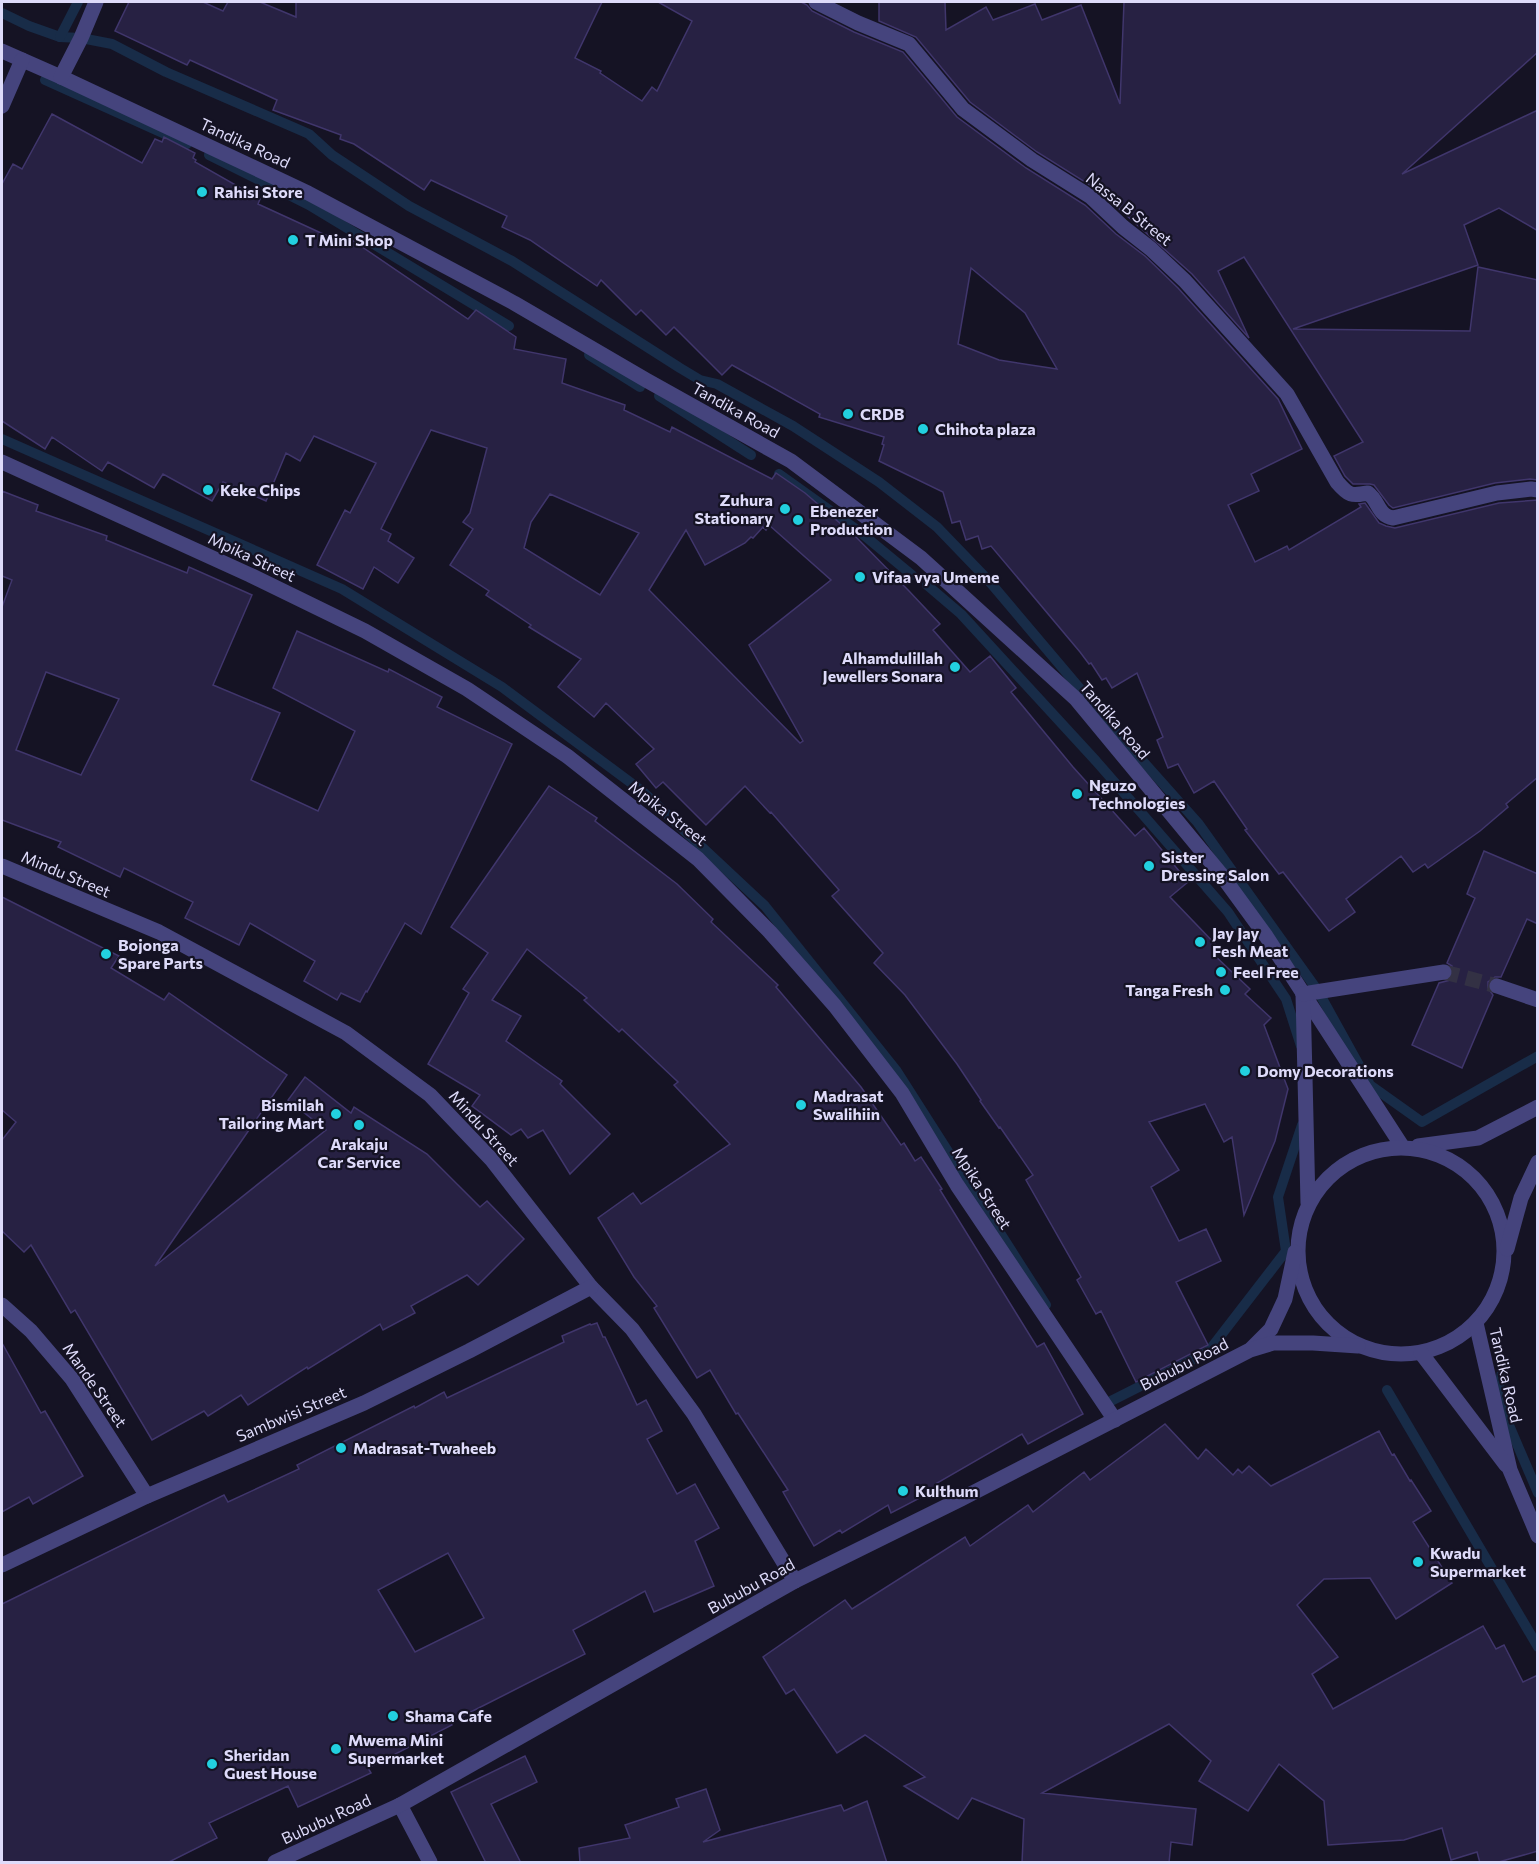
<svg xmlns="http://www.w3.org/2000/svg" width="1539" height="1864" viewBox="0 0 1539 1864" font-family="Commissioner,sans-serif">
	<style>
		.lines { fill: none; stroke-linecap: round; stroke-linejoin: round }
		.stream { stroke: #182c48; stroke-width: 10 }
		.building { fill: #272143; stroke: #40366c; stroke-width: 1.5; fill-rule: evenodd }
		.minor-tunnel { stroke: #333144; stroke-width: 15; stroke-dasharray: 15 8; stroke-linecap: butt }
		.minor { stroke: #45447d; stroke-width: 15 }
		.poi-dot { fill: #22d0df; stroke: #151324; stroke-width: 2 }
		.labels { text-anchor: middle; stroke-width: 4.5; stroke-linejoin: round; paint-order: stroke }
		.street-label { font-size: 16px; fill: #dedbfa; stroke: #151324 }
		.poi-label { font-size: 16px; font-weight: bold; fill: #dedbfa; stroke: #151324; text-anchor: start }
	</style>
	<rect width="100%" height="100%" fill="#151324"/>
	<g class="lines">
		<g class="stream">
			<path d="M2,13L29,26L60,37L81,38L112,44L166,72L309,134L332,155L409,206L512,261L680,368L700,380L717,384L793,426L879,482L937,527L989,581L1115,730L1198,823L1318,991L1370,1085L1422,1122L1538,1056"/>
			<path d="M60,37L78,2"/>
			<path d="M45,80L187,144"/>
			<path d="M209,155L309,205L509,326"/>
			<path d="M589,355L640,387"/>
			<path d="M659,396L751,455"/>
			<path d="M2,439L342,589L502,687L642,791L765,906L896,1070L1046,1305"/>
			<path d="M779,474L860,532L912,575"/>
			<path d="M927,585L961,614L1096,761L1228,912L1286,999L1301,1046"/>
			<path d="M1504,1362L1497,1397L1538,1493"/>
			<path d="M1387,1390L1538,1647"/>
			<path d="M1102,1399L1105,1404L1208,1352L1286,1251L1278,1197L1302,1125"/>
		</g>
	</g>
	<g class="building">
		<path d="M129,2H203L223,11L228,2H260L296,17V2H602L575,58L601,71L600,73L642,101L652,87L657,91L692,21L658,2H801L807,5L812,11L854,32L903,52L957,117L1026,168L1085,205L1116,234L1145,256L1178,288L1278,399L1302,449L1251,474L1259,491L1228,505L1255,562L1287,546L1289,550L1361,507L1359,504L1365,503L1379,523L1386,526L1395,528L1499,503L1538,500V777L1506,804L1508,807L1480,831L1428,868L1425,864L1413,872L1401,856L1346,899L1355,912L1329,931L1283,872L1279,874L1245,830L1247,829L1214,781L1194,793L1178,764L1168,768L1157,740L1163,737L1137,673L1112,688L1106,678L1102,680L1091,663L1089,664L1080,652L991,546L982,549L978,536L966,540L960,521L952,523L943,492L879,461L884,445L882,444L884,437L819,417L820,414L732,365L722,375L674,327L666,335L641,310L636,315L601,280L597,286L530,240L502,227L507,216L431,180L424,190L354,144L340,139L341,135L273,110L277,100L190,60L187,65L115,31ZM971,268L1025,313L1057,369L999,360L958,344Z"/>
		<path d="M879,2H945L946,30L986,7L993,20L1035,4L1042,20L1081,5L1120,104L1124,2H1538V52L1402,174L1538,110V231L1499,208L1464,225L1478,265L1293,329L1470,331L1478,267L1538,280V480L1530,479L1495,483L1393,508L1389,505L1374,485L1370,484H1353L1345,476L1334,456L1363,442L1244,257L1218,271L1249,338L1192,274L1098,190L1037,152L970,102L916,37L879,21Z"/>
		<path d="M52,114L142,163L155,139L162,142L164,137L195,153L193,158L196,160L195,162L260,199L258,204L345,244L349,238L468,319L476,310L516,337L514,349L566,359L562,383L625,405L624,410L670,432L672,427L772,479L776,473L805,493L856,537L909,591L940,624L933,630L970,672L990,656L1016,688L1011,692L1073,767L1135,836L1144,828L1188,882L1170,897L1218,947L1212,953L1250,989L1245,994L1271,1018L1264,1025L1288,1089L1275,1141L1244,1215L1232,1137L1224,1142L1205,1104L1149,1122L1179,1170L1151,1187L1179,1241L1206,1229L1221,1261L1176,1282L1208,1345L1136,1382L1101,1311L1096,1314L1077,1280L1081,1277L1026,1180L1033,1175L1000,1127L999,1128L980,1101L981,1100L957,1064L905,995L874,963L883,953L832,896L839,890L771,812L770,813L745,786L706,825L663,782L656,788L636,764L654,749L606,703L594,717L558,687L581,659L529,627L531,625L486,595L489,591L450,565L473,529L463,522L470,513L487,448L431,430L381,529L391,534L388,541L414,558L398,583L374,567L363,589L317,565L345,510L350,513L376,463L314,436L300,461L286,453L266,501L223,482L212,501L163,474L154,488L108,462L102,471L52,437L45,449L2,421V184L13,164L22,169ZM550,494L639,533L600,595L524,548L531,522ZM769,525L831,580L749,645L803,741L800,743L649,590L686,530L705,565L745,543L751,537L753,538L763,527L766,530Z"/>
		<path d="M2,491L38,505L36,511L107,536L106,540L187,573L189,567L252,595L213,685L280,713L251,780L318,811L355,731L273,688L297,631L388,672L389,669L442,697L437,707L512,744L421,934L405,923L367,992L366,991L360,1002L341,993L337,1000L304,981L315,961L250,923L239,945L185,918L193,902L124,868L120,877L58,847L61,842L2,820V607L12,580L2,576ZM46,672L119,699L81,775L16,750Z"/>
		<path d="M549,786L597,818L595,821L677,884L713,919L711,922L778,985L776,987L861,1087L901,1145L904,1143L915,1161L921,1157L942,1189L940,1190L1037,1347L1044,1343L1083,1414L1028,1444L1022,1434L937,1483L939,1488L891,1513L888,1505L842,1533L840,1530L814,1546L783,1492L788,1490L738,1413L736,1414L710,1370L697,1378L654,1308L657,1306L634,1277L598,1218L633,1193L641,1204L730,1144L674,1085L678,1082L622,1029L619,1032L584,1000L587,998L527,949L492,1000L521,1016L506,1041L562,1081L560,1084L610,1134L570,1174L543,1130L528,1138L521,1129L511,1135L472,1106L480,1095L428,1064L469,993L463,989L488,953L451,927Z"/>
		<path d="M1484,851L1538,874V924L1527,919L1501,977H1495L1488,982V988L1493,995L1462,1068L1412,1045L1439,983L1450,980L1453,975L1452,966L1447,963L1475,898L1467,894Z"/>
		<path d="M2,897L119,956L111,968L164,1000L169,993L287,1075L155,1266L326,1130L288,1100L305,1077L351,1113L354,1107L427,1154L480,1207L487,1201L524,1239L478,1285L467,1275L411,1306L415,1313L383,1330L380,1324L308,1369L307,1367L248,1405L241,1395L208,1416L204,1411L152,1440L75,1310L71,1313L31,1245L24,1252L2,1231V1140L16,1122L2,1110Z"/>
		<path d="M597,1323L603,1337H605L637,1405L646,1400L662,1431L647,1439L677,1494L695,1484L719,1528L695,1541L714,1586L654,1612L645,1591L573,1630L585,1654L451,1722L452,1725L368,1768L371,1773L298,1807L288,1786L209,1823L217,1838L167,1863H2V1604L224,1495L228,1502L299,1469L297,1465L414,1406L415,1408L444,1392L447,1398L564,1342L562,1336L590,1324L591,1325ZM448,1553L484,1618L415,1652L378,1590Z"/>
		<path d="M2,1343L41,1413L45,1411L83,1476L33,1504L29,1497L2,1512Z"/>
		<path d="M1165,1424L1198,1459L1206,1449L1233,1475L1238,1469L1242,1473L1249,1466L1271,1486L1379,1431L1392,1455L1394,1454L1410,1481L1411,1480L1431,1511L1413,1522L1452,1583L1396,1619L1370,1578L1324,1579L1297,1605L1338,1657L1312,1674L1333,1709L1483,1626L1496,1649L1504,1645L1523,1682L1538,1675V1851L1495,1863H1480L1477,1852L1451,1860L1442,1828L1404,1840L1328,1845L1324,1801L1279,1764L1248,1811L1199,1781L1211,1761L1169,1724L1042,1793L1196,1809L1192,1845L1171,1842L1169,1863H1022L1024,1819L972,1798L958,1819L904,1786L925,1777L865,1735L837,1753L794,1689L786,1694L763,1657L845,1600L852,1609L965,1537L970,1546L1028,1505L1033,1512L1084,1472L1090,1480Z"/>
		<path d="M525,1756L537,1782L491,1804L521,1863H486L451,1792Z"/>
		<path d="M706,1789L720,1830L703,1842L841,1805L844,1811L867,1801L887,1863H580L579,1848L630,1838L625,1825L679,1807L676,1799Z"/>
	</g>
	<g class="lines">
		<path class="minor-tunnel" d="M1444,972L1497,986"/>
		<g class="minor">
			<path d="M816,2L858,23L909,44L963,109L1032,160L1091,197L1123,227L1151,249L1185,281L1287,394L1337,482C1349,496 1351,496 1368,493C1379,501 1378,516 1393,518L1497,493L1531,489L1538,490"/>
			<path d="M2,51L61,77L308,193L514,303L646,380L791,461L921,558L1076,699L1220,873L1266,936L1402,1146"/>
			<path d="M61,77L81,38L96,2"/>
			<path d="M2,106L22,60"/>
			<path d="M2,462L250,575L365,631L467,689L567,756L698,859L770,932L835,1006L902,1093L957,1185L1115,1420"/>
			<path d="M2,866L159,932L346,1033L430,1095L491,1159L591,1287L632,1329L694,1414L795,1581"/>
			<path d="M1497,986L1538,1000"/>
			<path d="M1303,994L1308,1203"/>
			<path d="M1303,994L1444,972"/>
			<path d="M1418,1146L1478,1138L1538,1107"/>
			<circle cx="1401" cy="1251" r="103"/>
			<path d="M1507,1249L1521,1198L1538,1162"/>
			<path d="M2,1305L31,1331L72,1379L147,1496"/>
			<path d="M1476,1323L1510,1470L1538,1536"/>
			<path d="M1252,1348L1271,1329L1285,1299L1295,1252"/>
			<path d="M1421,1353L1506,1465"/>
			<path d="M2,1565L147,1496L364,1403L469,1351L591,1287"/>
			<path d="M400,1805L430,1862"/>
			<path d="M275,1862L400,1805L795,1581L961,1499L1250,1350L1273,1343H1313L1358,1346"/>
		</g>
	</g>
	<g class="poi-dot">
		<circle cx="202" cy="192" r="6"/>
		<circle cx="293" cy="240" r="6"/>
		<circle cx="848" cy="414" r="6"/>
		<circle cx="923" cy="429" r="6"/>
		<circle cx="208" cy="490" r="6"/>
		<circle cx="785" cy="509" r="6"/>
		<circle cx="798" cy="520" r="6"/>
		<circle cx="860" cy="577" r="6"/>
		<circle cx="955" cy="667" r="6"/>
		<circle cx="1077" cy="794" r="6"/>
		<circle cx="1149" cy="866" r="6"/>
		<circle cx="1200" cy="942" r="6"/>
		<circle cx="106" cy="954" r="6"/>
		<circle cx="1221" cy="972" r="6"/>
		<circle cx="1225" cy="990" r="6"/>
		<circle cx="1245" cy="1071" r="6"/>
		<circle cx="801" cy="1105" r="6"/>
		<circle cx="336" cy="1114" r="6"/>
		<circle cx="359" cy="1125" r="6"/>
		<circle cx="341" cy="1448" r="6"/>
		<circle cx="903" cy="1491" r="6"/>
		<circle cx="1418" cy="1562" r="6"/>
		<circle cx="393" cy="1716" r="6"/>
		<circle cx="336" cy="1749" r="6"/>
		<circle cx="212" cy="1764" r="6"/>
	</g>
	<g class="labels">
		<g class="street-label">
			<text transform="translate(245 143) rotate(25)" y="6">Tandika Road</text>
			<text transform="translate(1129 209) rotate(39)" y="6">Nassa B Street</text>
			<text transform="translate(736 410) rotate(29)" y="6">Tandika Road</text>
			<text transform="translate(252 557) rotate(25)" y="6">Mpika Street</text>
			<text transform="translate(1115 720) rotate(49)" y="6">Tandika Road</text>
			<text transform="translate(668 813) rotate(38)" y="6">Mpika Street</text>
			<text transform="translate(66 874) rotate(23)" y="6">Mindu Street</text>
			<text transform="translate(484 1128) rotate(48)" y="6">Mindu Street</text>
			<text transform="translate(982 1188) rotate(57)" y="6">Mpika Street</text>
			<text transform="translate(1184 1364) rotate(-27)" y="6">Bububu Road</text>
			<text transform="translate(1506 1375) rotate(77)" y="6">Tandika Road</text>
			<text transform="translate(95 1385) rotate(55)" y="6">Mande Street</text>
			<text transform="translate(291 1414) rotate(-23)" y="6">Sambwisi Street</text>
			<text transform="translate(751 1586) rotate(-29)" y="6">Bububu Road</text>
			<text transform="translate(326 1819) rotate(-25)" y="6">Bububu Road</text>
		</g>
		<g class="poi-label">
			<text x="214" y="198">Rahisi Store</text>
			<text x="305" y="246">T Mini Shop</text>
			<text x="860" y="420">CRDB</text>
			<text x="935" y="435">Chihota plaza</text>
			<text x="220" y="496">Keke Chips</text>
			<text x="773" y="506" text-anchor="end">Zuhura<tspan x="773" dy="18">Stationary</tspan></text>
			<text x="810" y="517">Ebenezer<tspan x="810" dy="18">Production</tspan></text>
			<text x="872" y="583">Vifaa vya Umeme</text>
			<text x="943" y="664" text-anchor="end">Alhamdulillah<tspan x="943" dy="18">Jewellers Sonara</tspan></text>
			<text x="1089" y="791">Nguzo<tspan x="1089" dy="18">Technologies</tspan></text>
			<text x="1161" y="863">Sister<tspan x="1161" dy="18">Dressing Salon</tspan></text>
			<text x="1212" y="939">Jay Jay<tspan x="1212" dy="18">Fesh Meat</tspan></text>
			<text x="118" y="951">Bojonga<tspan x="118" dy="18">Spare Parts</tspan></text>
			<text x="1233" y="978">Feel Free</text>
			<text x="1213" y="996" text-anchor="end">Tanga Fresh</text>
			<text x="1257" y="1077">Domy Decorations</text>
			<text x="813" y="1102">Madrasat<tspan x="813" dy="18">Swalihiin</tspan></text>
			<text x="324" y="1111" text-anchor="end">Bismilah<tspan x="324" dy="18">Tailoring Mart</tspan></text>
			<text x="359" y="1150" text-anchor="middle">Arakaju<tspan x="359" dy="18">Car Service</tspan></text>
			<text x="353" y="1454">Madrasat-Twaheeb</text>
			<text x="915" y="1497">Kulthum</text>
			<text x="1430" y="1559">Kwadu<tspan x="1430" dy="18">Supermarket</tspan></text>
			<text x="405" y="1722">Shama Cafe</text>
			<text x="348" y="1746">Mwema Mini<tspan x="348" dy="18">Supermarket</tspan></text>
			<text x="224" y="1761">Sheridan<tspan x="224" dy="18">Guest House</tspan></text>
		</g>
	</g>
	<rect width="1539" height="1864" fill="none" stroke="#dedbfa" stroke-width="6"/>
</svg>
